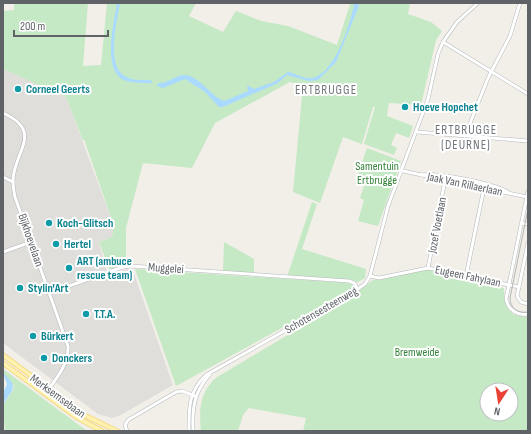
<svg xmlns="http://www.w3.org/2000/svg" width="531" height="434" viewBox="0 0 531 434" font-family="'Sofia Sans Condensed',sans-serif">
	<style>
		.industrial { fill: #e0deda }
		.green { fill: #c5e8c5; fill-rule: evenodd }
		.water { fill: #aadaff }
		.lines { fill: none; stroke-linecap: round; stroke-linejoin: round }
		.minor-casing { stroke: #b5b8bc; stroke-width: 4 }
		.major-casing { stroke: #f2c960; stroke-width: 5 }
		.minor { stroke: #fff; stroke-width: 3 }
		.major { stroke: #fff2af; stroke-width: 4 }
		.tram { stroke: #b6b7b8; stroke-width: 1 }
		.culture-dot { fill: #0f9aa8; stroke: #fff; stroke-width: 1.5 }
		.labels { text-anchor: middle; stroke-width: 4; stroke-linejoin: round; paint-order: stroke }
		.culture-label { font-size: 12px; font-weight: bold; fill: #0d838f; stroke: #fff; text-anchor: start }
		.park-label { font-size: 12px; fill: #348238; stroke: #fff }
		.street-label { font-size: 12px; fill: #5f6368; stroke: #fff }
		.neighbourhood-label { font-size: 13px; letter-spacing: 1px; fill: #70757a; stroke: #fff }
	</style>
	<rect width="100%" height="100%" fill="#f1efe8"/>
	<path class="industrial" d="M3,69L66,97L114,226L112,237L99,242L107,274L132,268L173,385L119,416L112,418L98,414L3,343Z"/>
	<g class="green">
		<path d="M14,3H88L83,66L101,65L107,3H196L189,16L223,32L236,11L261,21L288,26L337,45L350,4L349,3H410L408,14L431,22L442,31L436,40L421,105L389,103L387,116L413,126L409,138L396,133L391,145L397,148L394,155L364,144L375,107H373L362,144L343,137L320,203L293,192L303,86L290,82L215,123L192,168L143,163L126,228V264L109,269L99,242L112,237L114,226L84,139L83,141L66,97L3,69L4,11L14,10Z"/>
		<path d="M367,148L401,161L378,226L358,221L364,200L360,198L364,186L355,184Z"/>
		<path d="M312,202L317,204L302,249L366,269L365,278L358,282L287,277Z"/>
		<path d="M224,242L254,259V275L223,272Z"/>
		<path d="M135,269L350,283L354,285L355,288L176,386Z"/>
		<path d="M427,269L504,288C504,304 508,319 528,316V431H303L306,418L249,408L243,415L238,431H201C199,410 199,392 217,377L347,300L373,280ZM487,390H511V414H487Z"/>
		<path d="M3,369L87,431H5L3,405L13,390L14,386L3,373Z"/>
	</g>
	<g class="water">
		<path d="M117,3H120C117,22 105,66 126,77C133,81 144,80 151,80L152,83C144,83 134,83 127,81C101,74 114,22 117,3Z"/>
		<path d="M352,3H359V6L336,62L318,80L309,81L287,75L278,83L223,107H219L205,92L185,79L163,88L157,86L158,83C168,84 175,75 185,75C201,77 210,96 224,101L246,92L248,91L247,85L254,89L274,82L288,72C295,73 305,80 312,78C335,74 350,24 354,5Z"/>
		<path d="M3,373C20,388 12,389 3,405V393L7,384Z"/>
	</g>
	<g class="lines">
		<defs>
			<g id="minor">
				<path d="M443,42L528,94"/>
				<path d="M3,113C45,132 13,152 13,181C13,186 14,192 15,197L68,346C69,365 55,380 45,394"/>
				<path d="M417,132L528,141"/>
				<path d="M465,136L488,78L510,36L520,3"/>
				<path d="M403,171L527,197"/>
				<path d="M420,175C437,172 492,183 508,192"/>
				<path d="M3,177L13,182"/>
				<path d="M528,191L506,299C508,310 518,316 528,314"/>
				<path d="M521,223L528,224"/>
				<path d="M528,243L517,296L521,302L528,304"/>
				<path d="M3,252L31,242"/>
				<path d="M428,268L445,180"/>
				<path d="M370,276L379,278L428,268L519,287"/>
				<path d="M466,276L484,188"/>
				<path d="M49,293L123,267L131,266L349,281L354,283L358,289"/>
				<path d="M127,431L125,425L128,420L176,392L182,391L195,396"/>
				<path d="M189,431C189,408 188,392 206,375L352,293L365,284L370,276L388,206L428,99L438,54L443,42L457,22L478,3"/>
				<path d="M193,431C192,408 194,392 210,374"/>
			</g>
			<g id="major">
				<path d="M3,355L84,415L117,431"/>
				<path d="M3,363L76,417L102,431"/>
			</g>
		</defs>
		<use href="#minor" class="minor-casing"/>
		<use href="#major" class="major-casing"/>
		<use href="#minor" class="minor"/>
		<use href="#major" class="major"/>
		<path class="tram" d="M528,209L510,298C510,308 518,314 528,312"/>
	</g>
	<g class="culture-dot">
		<circle cx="18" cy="89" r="4"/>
		<circle cx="405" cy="107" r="4"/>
		<circle cx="49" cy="223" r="4"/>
		<circle cx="56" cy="244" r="4"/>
		<circle cx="69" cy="268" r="4"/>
		<circle cx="20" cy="288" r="4"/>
		<circle cx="86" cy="314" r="4"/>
		<circle cx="33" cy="336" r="4"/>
		<circle cx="44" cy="358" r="4"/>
	</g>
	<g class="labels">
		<g class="culture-label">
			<text x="26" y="93">Corneel Geerts</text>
			<text x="413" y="111">Hoeve Hopchet</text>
			<text x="57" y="227">Koch-Glitsch</text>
			<text x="64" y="248">Hertel</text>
			<text x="77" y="265">ART (ambuce<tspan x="77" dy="14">rescue team)</tspan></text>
			<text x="28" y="292">Stylin'Art</text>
			<text x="94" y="318">T.T.A.</text>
			<text x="41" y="340">Bürkert</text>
			<text x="52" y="362">Donckers</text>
		</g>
		<g class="park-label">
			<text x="377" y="170">Samentuin<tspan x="377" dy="14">Ertbrugge</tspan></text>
			<text x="417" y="356">Bremweide</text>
		</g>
		<g class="street-label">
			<text transform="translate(465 184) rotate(12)" y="4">Jaak Van Rillaerlaan</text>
			<text transform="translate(437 225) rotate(-79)" y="4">Jozef Voetlaan</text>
			<text transform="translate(31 240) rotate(71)" y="4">Bijkhoevelaan</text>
			<text transform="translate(166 268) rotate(4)" y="4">Muggelei</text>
			<text transform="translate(468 276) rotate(12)" y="4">Eugeen Fahylaan</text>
			<text transform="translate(321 310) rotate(-30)" y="4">Schotensesteenweg</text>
			<text transform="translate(58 396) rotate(36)" y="4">Merksemsebaan</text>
		</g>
		<g class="neighbourhood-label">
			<text x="326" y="94">ERTBRUGGE</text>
			<text x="466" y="134">ERTBRUGGE<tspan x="466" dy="15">(DEURNE)</tspan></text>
		</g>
	</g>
	<rect width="531" height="434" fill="none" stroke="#5f6368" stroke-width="8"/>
	<g transform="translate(499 402) rotate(192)"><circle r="19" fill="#ffffff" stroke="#bfc1c3"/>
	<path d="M0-3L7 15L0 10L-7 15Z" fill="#ea4335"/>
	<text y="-6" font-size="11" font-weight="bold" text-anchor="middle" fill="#5f6368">N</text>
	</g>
	<path d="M14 30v6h94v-6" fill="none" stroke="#5f6368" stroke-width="2"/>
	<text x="20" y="30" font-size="12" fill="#5f6368" stroke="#ffffff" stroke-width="3" paint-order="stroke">200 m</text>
</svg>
